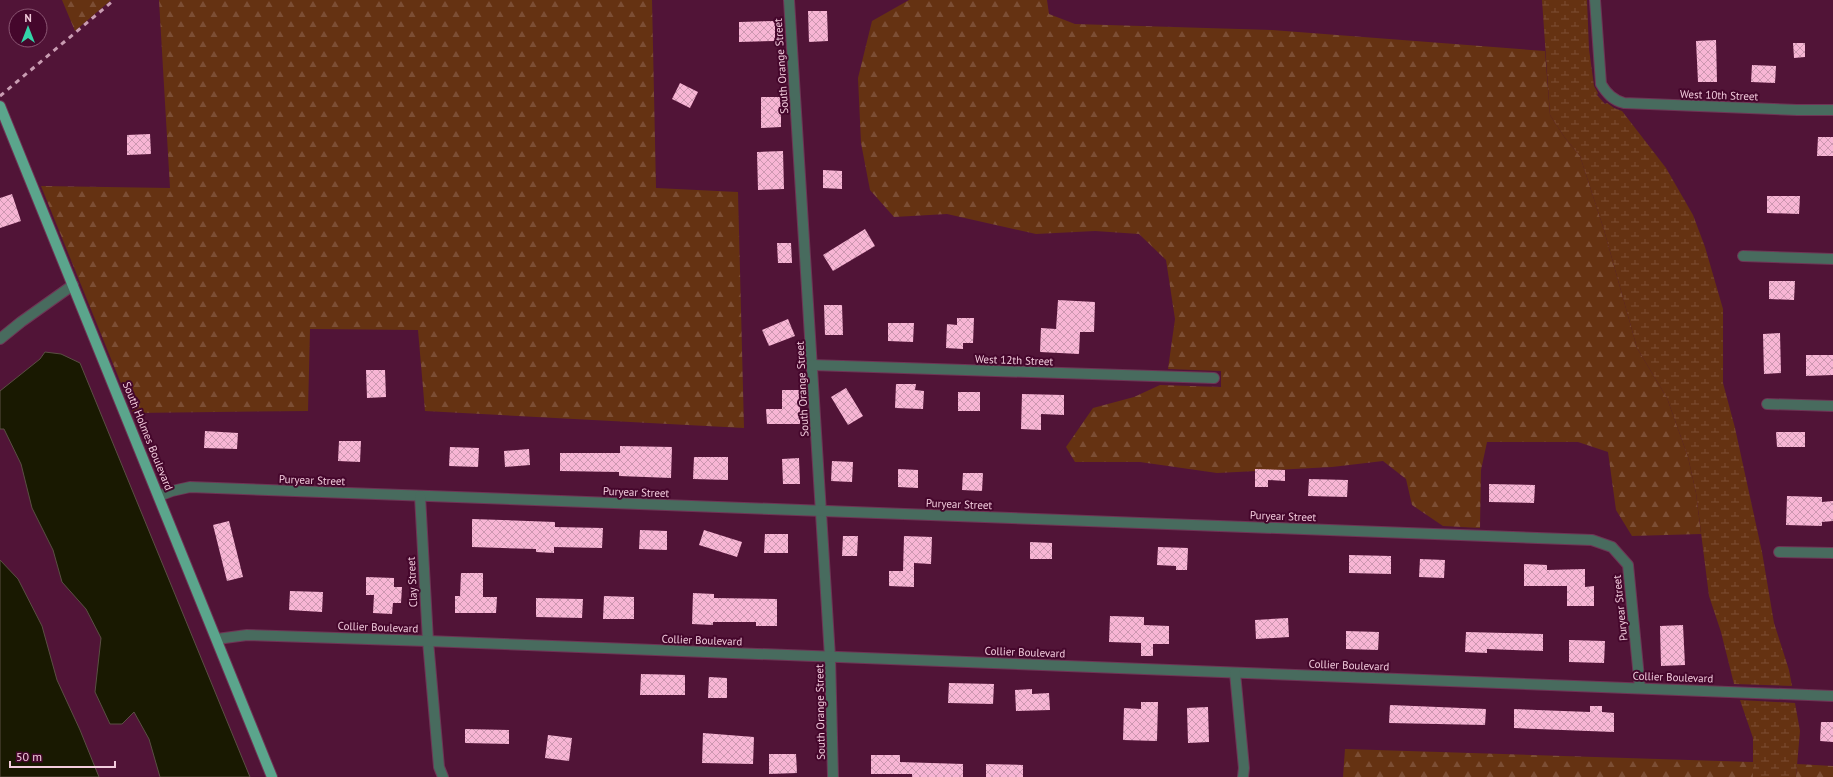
<svg xmlns="http://www.w3.org/2000/svg" width="1833" height="777" viewBox="0 0 1833 777" font-family="'PT Sans',sans-serif">
	<style>
		.forest { fill: url(#forest-firs) }
		.wetland { fill: url(#wetland-marsh) }
		.water { fill: #191901; stroke: #5a4f43 }
		.building { fill: url(#building-cross-hatch) }
		.lines { fill: none; stroke-linecap: round; stroke-linejoin: round }
		.minor-casing { stroke: #6e3555; stroke-width: 12 }
		.primary-casing { stroke: #6e3555; stroke-width: 12 }
		.minor { stroke: #486b5e; stroke-width: 10 }
		.primary { stroke: #5ba58c; stroke-width: 10 }
		.rail { stroke: #c99cb2; stroke-width: 3; stroke-dasharray: 5 5; stroke-linecap: butt }
		.labels { text-anchor: middle; stroke-width: 4; stroke-linejoin: round; paint-order: stroke }
		.street-label { font-size: 11px; fill: #f3ccdd; stroke: #45072c }
	</style>
	<defs>
		<pattern id="forest-firs" width="22" height="20" patternUnits="userSpaceOnUse"><rect width="22" height="20" fill="#653212"/><path d="M5 1l3.5 6h-7zM16 11l3.5 6h-7z" fill="#7c4e34"/></pattern>
		<pattern id="wetland-marsh" width="20" height="14" patternUnits="userSpaceOnUse"><rect width="20" height="14" fill="#653212"/><path d="M1 5h8M5 5V1M11 12h8M15 12V8" fill="none" stroke="#7c4e34"/></pattern>
		<pattern id="building-cross-hatch" width="8" height="8" patternUnits="userSpaceOnUse"><rect width="8" height="8" fill="#f7b5d4"/><path d="M0 0l8 8M0 8l8-8" fill="none" stroke="#cc97b0"/></pattern>
	</defs>
	<rect width="100%" height="100%" fill="#511437"/>
	<g class="forest">
		<path d="M62,0H111L75,31Z"/>
		<path d="M159,0H652L656,188L738,192L744,428L425,411L418,330L310,329L308,411L133,413L41,186L170,188Z"/>
		<path d="M909,0H1047L1049,14L1075,24L1272,30L1545,51L1550,115L1565,138L1580,156L1604,230L1637,348L1667,398L1688,457L1696,493L1701,534L1632,536L1616,510L1608,452L1578,442H1487L1481,470L1480,528L1443,526L1412,505L1406,479L1383,461L1332,467L1217,473L1140,462H1075L1066,447L1093,408L1134,397L1160,385L1221,387V371L1168,369L1175,319L1166,260L1139,234L1095,231L1036,234L947,214L894,217L870,190L861,143L858,78L872,21Z"/>
		<path d="M1345,749L1753,762V777H1343Z"/>
		<path d="M1797,764L1833,766V777H1796Z"/>
	</g>
	<g class="wetland">
		<path d="M1542,0H1587L1589,49L1594,86L1598,93L1597,95L1605,104L1607,103L1614,108L1622,111L1666,168L1693,215L1705,247L1723,309V383L1735,428L1762,552L1774,623L1789,670L1792,686L1734,684L1721,632L1709,596L1696,493L1688,457L1667,398L1637,348L1604,230L1580,156L1565,138L1550,115Z"/>
		<path d="M1740,700L1795,703L1800,731L1796,777H1753V738Z"/>
	</g>
	<g class="water">
		<path d="M45,352L61,354L80,363L250,777H160L149,739L134,712L122,724H110L95,692L101,638L86,609L62,582L53,550L32,508L21,464L4,429H0V391L40,359Z"/>
		<path d="M0,560L18,579L42,626L57,680L80,730L99,777H0Z"/>
	</g>
	<g class="building">
		<path d="M808,11H827L828,41L809,42Z"/>
		<path d="M775,21V41L739,42V22Z"/>
		<path d="M1716,40L1717,82H1698L1696,41Z"/>
		<path d="M1793,43H1805V57L1794,58Z"/>
		<path d="M1752,65L1776,66L1775,83L1751,82Z"/>
		<path d="M680,83L698,92L690,108L672,99Z"/>
		<path d="M761,97H781V127L761,128Z"/>
		<path d="M150,134L151,154L127,155V135Z"/>
		<path d="M1818,137H1833V156H1817Z"/>
		<path d="M783,151L784,189L758,190L757,152Z"/>
		<path d="M823,170L842,171V189L823,188Z"/>
		<path d="M12,194L21,221L0,228V198Z"/>
		<path d="M1767,196H1800L1799,214L1767,213Z"/>
		<path d="M865,229L875,246L833,271L823,255Z"/>
		<path d="M777,243H791L792,263H778Z"/>
		<path d="M1769,281H1795L1794,300L1769,299Z"/>
		<path d="M1058,300L1095,302L1094,332H1080L1079,354L1040,352L1041,328L1056,329Z"/>
		<path d="M824,305H842L843,335H825Z"/>
		<path d="M957,318H974L973,343H963V349L946,348L947,324L957,325Z"/>
		<path d="M788,319L795,336L769,346L762,330Z"/>
		<path d="M888,323H914L913,342L888,341Z"/>
		<path d="M1780,333L1781,373L1764,374L1763,334Z"/>
		<path d="M1806,355H1833V375L1806,376Z"/>
		<path d="M366,370H385L386,397L367,398Z"/>
		<path d="M896,384H916L915,390L924,391L923,409L895,408Z"/>
		<path d="M846,388L863,416L848,425L831,397Z"/>
		<path d="M782,390H800V424H767L766,409H782Z"/>
		<rect x="958" y="392" width="22" height="19"/>
		<path d="M1022,394L1064,395V415L1041,414V430L1021,429Z"/>
		<path d="M205,431L238,433L237,449L204,448Z"/>
		<path d="M1776,432H1805V447H1777Z"/>
		<path d="M339,441H361L360,462L338,461Z"/>
		<path d="M620,446L672,447L671,478L619,476V472L560,471V453H620Z"/>
		<path d="M450,447L479,448L478,467L449,466Z"/>
		<path d="M529,449L530,465L505,467L504,451Z"/>
		<path d="M694,457H728V480L693,479Z"/>
		<path d="M799,458L800,484H783L782,459Z"/>
		<path d="M832,461L853,462L852,482L831,481Z"/>
		<path d="M898,469L918,470V488L898,487Z"/>
		<path d="M1255,469L1285,470V481L1268,480V487H1255Z"/>
		<path d="M963,473H983L982,491L962,490Z"/>
		<path d="M1309,479L1348,480L1347,497L1308,496Z"/>
		<path d="M1489,484L1535,485L1534,503L1489,502Z"/>
		<path d="M1787,496L1822,497V502L1833,501V521L1822,522V526L1786,525Z"/>
		<path d="M472,519L555,522V527L603,528L602,548L554,547V553L536,552V549L472,547Z"/>
		<path d="M229,521L243,577L227,581L213,525Z"/>
		<path d="M640,530L667,531V550L639,549Z"/>
		<path d="M704,530L742,542L737,557L699,545Z"/>
		<path d="M765,534H788V553H764Z"/>
		<path d="M843,536H858L857,556H842Z"/>
		<path d="M904,536L932,537L931,564L914,563V587L889,586V571H903Z"/>
		<path d="M1030,542L1052,543V559H1030Z"/>
		<path d="M1158,547L1188,548L1187,570H1176V566L1157,565Z"/>
		<path d="M1349,555L1391,556V574L1349,573Z"/>
		<path d="M1420,559L1445,560L1444,578L1419,577Z"/>
		<path d="M1524,564L1547,565V570L1585,569V587L1594,586V606H1567V586H1524Z"/>
		<path d="M461,573H483V597H497L496,613H455V596H460Z"/>
		<path d="M366,577L394,578V587H402L401,603H393L392,614L373,613L374,595H366Z"/>
		<path d="M290,591L323,592L322,612L289,610Z"/>
		<path d="M693,593L714,594V598L777,599V626H756V622H713V625L692,624Z"/>
		<path d="M604,596L634,597V619H603Z"/>
		<path d="M536,598L583,599L582,618L536,617Z"/>
		<path d="M1110,616L1144,617V625L1169,626V644H1153V656H1141V643L1109,642Z"/>
		<path d="M1288,618L1289,637L1256,639L1255,620Z"/>
		<path d="M1683,625L1685,665L1661,666L1660,626Z"/>
		<path d="M1346,631L1379,632L1378,650L1346,649Z"/>
		<path d="M1466,632L1543,634V651L1487,649V653L1465,652Z"/>
		<path d="M1569,640L1605,641L1604,663L1569,662Z"/>
		<path d="M641,674L685,675V695H640Z"/>
		<path d="M709,677L727,678V698H708Z"/>
		<path d="M949,683L994,684L993,704L948,703Z"/>
		<path d="M1032,689V694L1049,693L1050,710L1016,711L1015,690Z"/>
		<path d="M1141,702H1158L1157,741L1123,740L1124,708L1141,709Z"/>
		<path d="M1390,705L1486,709L1485,725L1389,723Z"/>
		<path d="M1590,706H1602V712L1614,713V732L1514,728V709L1590,712Z"/>
		<path d="M1208,707L1209,742L1188,743L1187,708Z"/>
		<path d="M1821,722H1833V742L1820,741Z"/>
		<path d="M465,729L509,730V744L465,743Z"/>
		<path d="M703,733L754,737L753,764L702,763Z"/>
		<path d="M548,735L572,738L569,761L545,758Z"/>
		<path d="M769,754H796L797,773L769,774Z"/>
		<path d="M871,755H900V762L963,764V777H912V774H871Z"/>
		<path d="M986,764L1023,765V777H986Z"/>
	</g>
	<g class="lines">
		<defs>
			<g id="minor">
				<path d="M789,0L830,657L833,777"/>
				<path d="M1595,0L1601,84C1607,94 1613,100 1624,103L1797,110H1833"/>
				<path d="M1743,256L1833,259"/>
				<path d="M0,339L21,322L73,285"/>
				<path d="M812,365L1214,378"/>
				<path d="M1767,404L1833,406"/>
				<path d="M159,496L172,491L190,487L1592,540L1612,547L1628,565L1640,688"/>
				<path d="M420,496L428,641L439,767L443,777"/>
				<path d="M1779,552L1833,553"/>
				<path d="M217,639L247,635L428,641L1833,696"/>
				<path d="M1235,673L1244,768L1243,777"/>
			</g>
			<path id="primary" d="M0,106L272,777"/>
		</defs>
		<use href="#minor" class="minor-casing"/>
		<use href="#primary" class="primary-casing"/>
		<use href="#minor" class="minor"/>
		<use href="#primary" class="primary"/>
		<path class="rail" d="M0,96L114,0"/>
	</g>
	<g class="labels">
		<g class="street-label">
			<text transform="translate(781 66) rotate(-94)" y="4">South Orange Street</text>
			<text transform="translate(1719 95) rotate(2)" y="4">West 10th Street</text>
			<text transform="translate(1014 360) rotate(2)" y="4">West 12th Street</text>
			<text transform="translate(802 389) rotate(-93)" y="4">South Orange Street</text>
			<text transform="translate(148 436) rotate(68)" y="4">South Holmes Boulevard</text>
			<text transform="translate(312 480) rotate(2)" y="4">Puryear Street</text>
			<text transform="translate(636 492) rotate(2)" y="4">Puryear Street</text>
			<text transform="translate(959 504) rotate(2)" y="4">Puryear Street</text>
			<text transform="translate(1283 516) rotate(2)" y="4">Puryear Street</text>
			<text transform="translate(412 582) rotate(-93)" y="4">Clay Street</text>
			<text transform="translate(1620 608) rotate(-96)" y="4">Puryear Street</text>
			<text transform="translate(378 627) rotate(2)" y="4">Collier Boulevard</text>
			<text transform="translate(702 640) rotate(2)" y="4">Collier Boulevard</text>
			<text transform="translate(1025 652) rotate(2)" y="4">Collier Boulevard</text>
			<text transform="translate(1349 665) rotate(2)" y="4">Collier Boulevard</text>
			<text transform="translate(1673 677) rotate(2)" y="4">Collier Boulevard</text>
			<text transform="translate(820 712) rotate(-91)" y="4">South Orange Street</text>
		</g>
	</g>
	<g transform="translate(28 28)"><circle r="19" fill="#45072c" stroke="#8b5673"/>
	<path d="M0-3L7 15L0 10L-7 15Z" fill="#33d4a8"/>
	<text y="-6" font-size="11" font-weight="bold" text-anchor="middle" fill="#f3ccdd">N</text>
	</g>
	<path d="M10 761v6h105v-6" fill="none" stroke="#f3ccdd" stroke-width="2"/>
	<text x="16" y="761" font-size="12" fill="#f3ccdd" stroke="#45072c" stroke-width="3" paint-order="stroke">50 m</text>
</svg>
